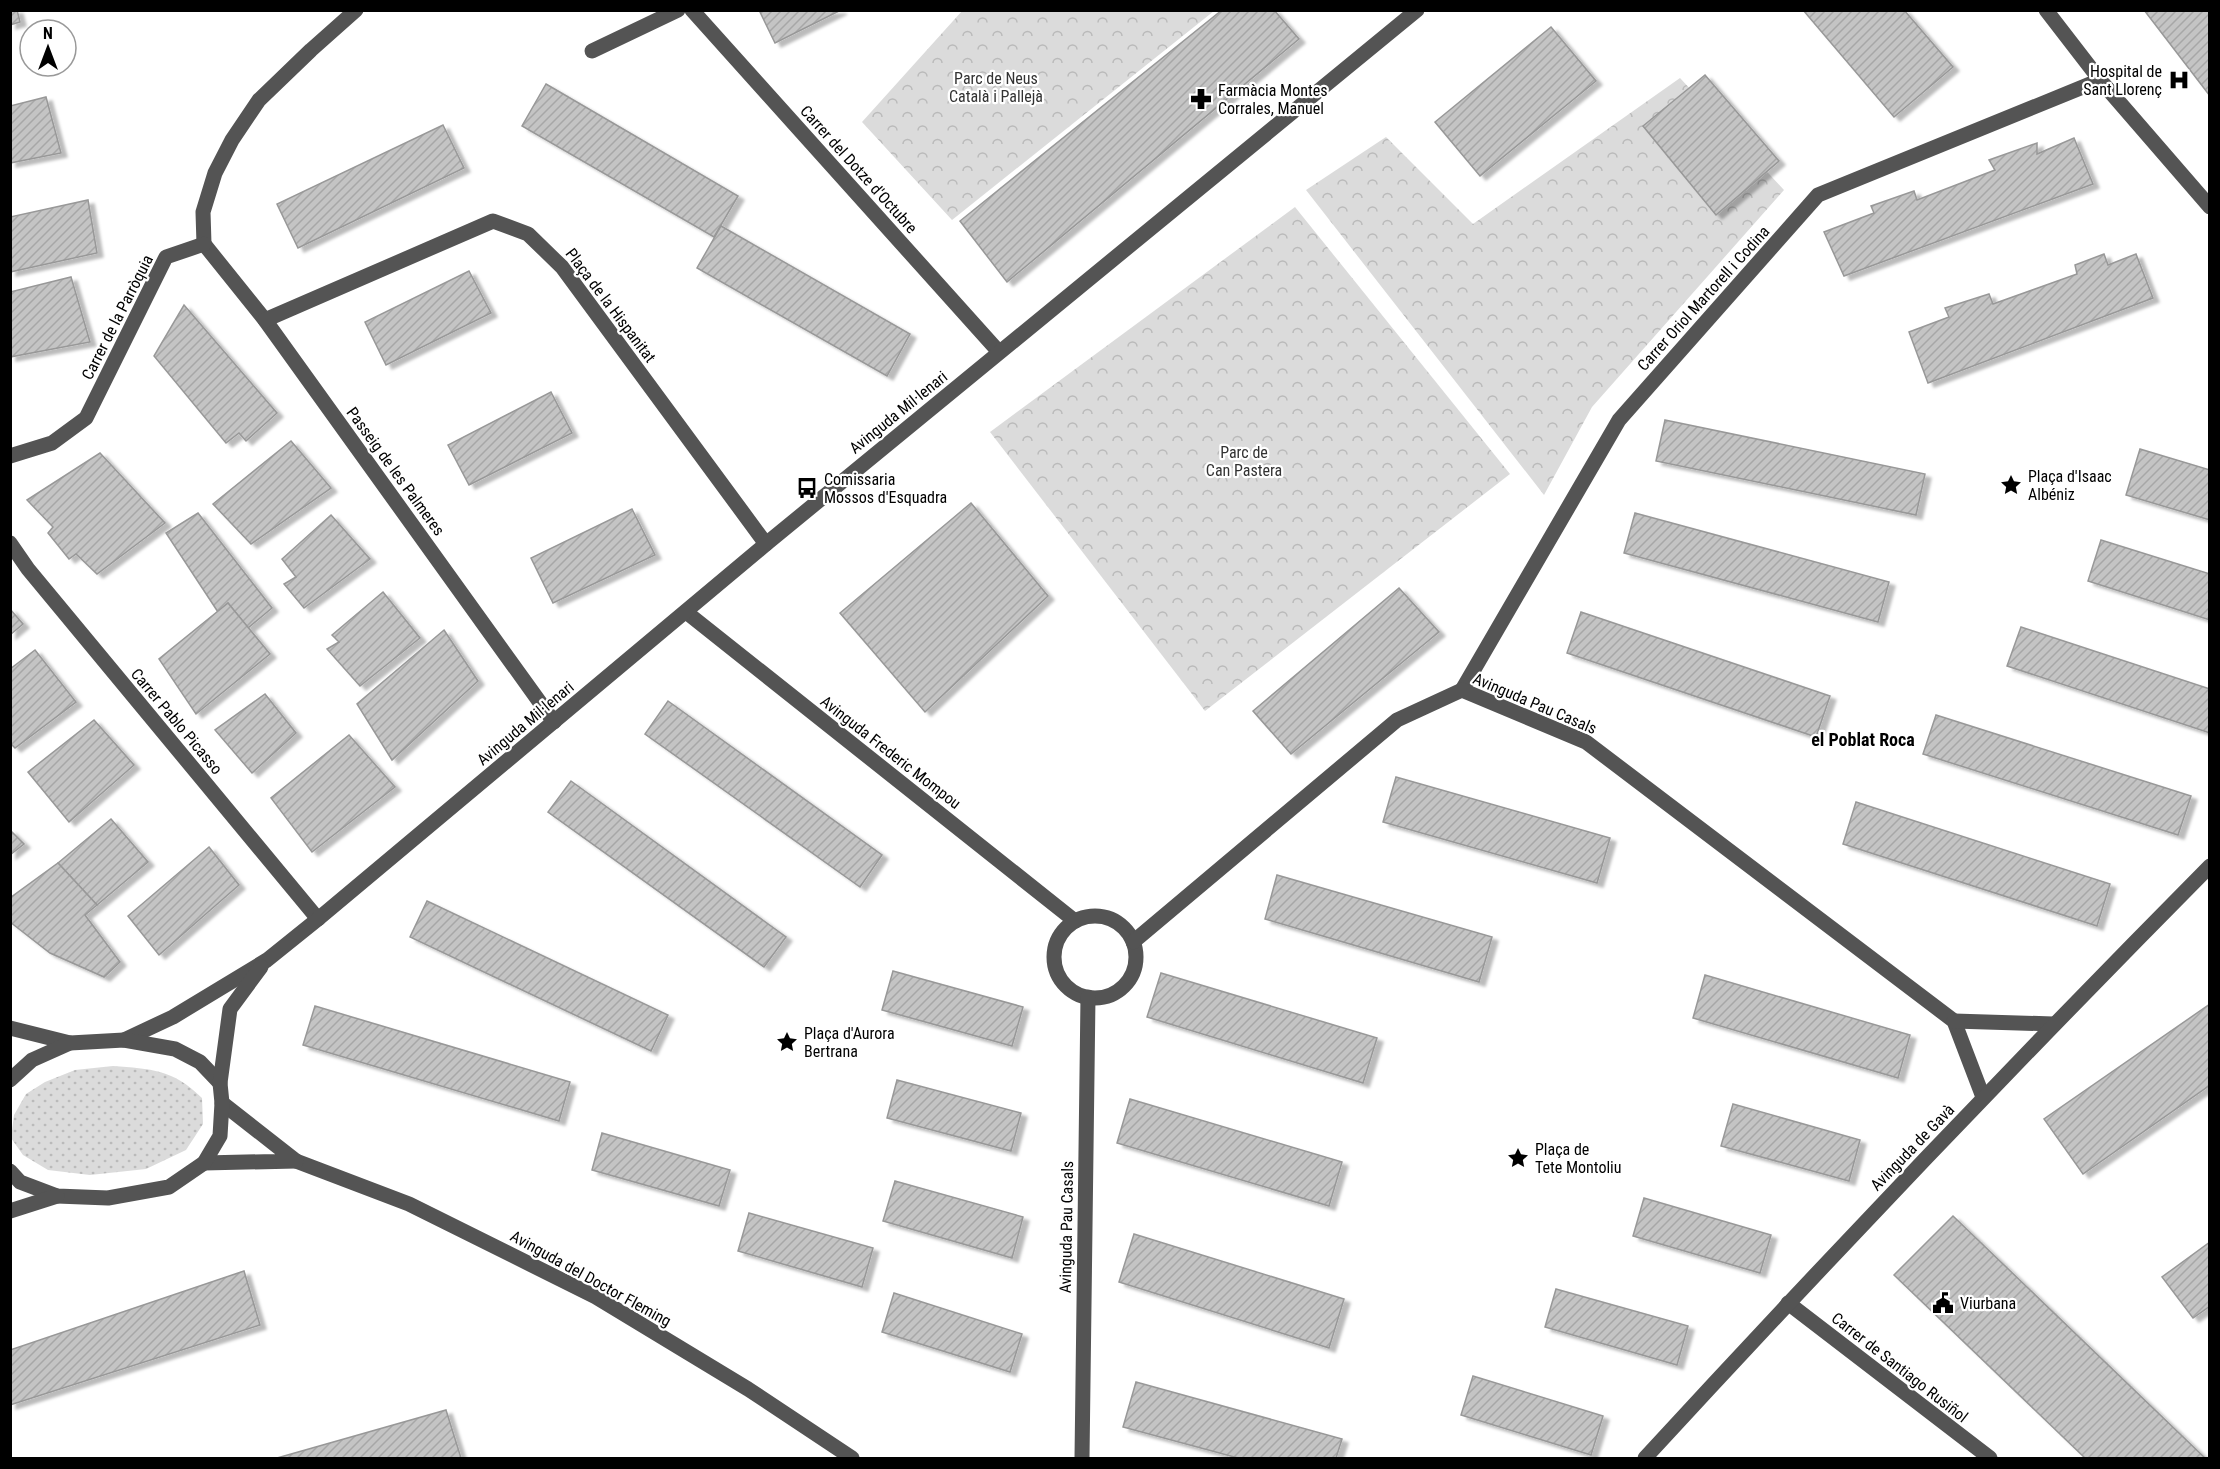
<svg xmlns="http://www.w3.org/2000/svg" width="2220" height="1469" viewBox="0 0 2220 1469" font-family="'Roboto Condensed',sans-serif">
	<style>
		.grass { fill: url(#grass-dots) }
		.park { fill: url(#park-crowns) }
		.building { fill: url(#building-hatch); stroke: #989898; stroke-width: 1.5; filter: url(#shadow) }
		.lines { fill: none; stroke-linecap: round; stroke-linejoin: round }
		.minor { stroke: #545454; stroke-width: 15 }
		.labels { text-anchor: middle; stroke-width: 4.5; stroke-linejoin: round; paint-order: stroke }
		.poi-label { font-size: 16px; fill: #000; stroke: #fff; text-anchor: start }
		.park-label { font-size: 16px; fill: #323232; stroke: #fff }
		.street-label { font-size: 16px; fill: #000; stroke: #fff }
		.neighbourhood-label { font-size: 18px; font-weight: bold; fill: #000; stroke: #fff }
	</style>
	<defs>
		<pattern id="grass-dots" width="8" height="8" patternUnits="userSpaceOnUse" patternTransform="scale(1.5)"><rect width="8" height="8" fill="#dbdbdb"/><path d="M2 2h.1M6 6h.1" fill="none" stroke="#bababa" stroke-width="1.8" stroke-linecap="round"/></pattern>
		<pattern id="park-crowns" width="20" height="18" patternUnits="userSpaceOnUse" patternTransform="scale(1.5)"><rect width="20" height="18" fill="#dbdbdb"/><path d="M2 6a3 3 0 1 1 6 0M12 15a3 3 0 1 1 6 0" fill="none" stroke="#bababa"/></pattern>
		<pattern id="building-hatch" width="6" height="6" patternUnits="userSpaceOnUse" patternTransform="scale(1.5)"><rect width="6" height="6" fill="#c4c4c4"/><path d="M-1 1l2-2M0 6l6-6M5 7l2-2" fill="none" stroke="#a7a7a7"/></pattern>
		<filter id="shadow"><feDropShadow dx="6" dy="4" stdDeviation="1.5" flood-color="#0004"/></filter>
	</defs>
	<rect width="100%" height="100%" fill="#fff"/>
	<path class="grass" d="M113,1066C151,1069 173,1069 202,1098L203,1124L186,1150L146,1169L90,1175L48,1170L23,1155L11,1138L14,1115L26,1094L45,1082L75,1070Z"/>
	<g class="park">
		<path d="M962,11V10L1214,11L952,220L862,122Z"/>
		<path d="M1680,78L1784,190L1592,407L1544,495L1306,190L1386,137L1473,224Z"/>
		<path d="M1295,207L1510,474L1205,711L990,432Z"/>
	</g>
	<g class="building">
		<path d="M10,10H17L20,22L10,25Z"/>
		<path d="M759,10H841L775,43Z"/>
		<path d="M1222,10H1274L1299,39L1007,282L960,221Z"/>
		<path d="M1803,10H1904L1953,67L1894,117Z"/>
		<path d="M2144,10H2210V96Z"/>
		<path d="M1551,27L1596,81L1480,176L1435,122Z"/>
		<path d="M1705,75L1779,161L1716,215L1643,126Z"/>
		<path d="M546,84L738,196L714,237L522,126Z"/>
		<path d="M46,97L61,153L10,163V106Z"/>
		<path d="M443,125L464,168L298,248L277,204Z"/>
		<path d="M2074,138L2093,184L1844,276L1824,232L1874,213L1871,206L1914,191L1917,200L1995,170L1989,160L2037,143V154Z"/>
		<path d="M88,200L97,253L10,272V217Z"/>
		<path d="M721,226L910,334L887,376L697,268Z"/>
		<path d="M2104,254L2108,265L2136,254L2153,298L1928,383L1909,332L1949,317L1945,308L1989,294L1993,304L2077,274L2075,265Z"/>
		<path d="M469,271L491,313L386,365L365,322Z"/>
		<path d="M71,277L90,342L10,357V292Z"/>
		<path d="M184,305L277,413L246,441L239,433L226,443L154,356Z"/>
		<path d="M551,392L572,433L469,485L448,445Z"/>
		<path d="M1665,420L1925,474L1916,515L1656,461Z"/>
		<path d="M291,441L331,488L251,544L213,504Z"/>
		<path d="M2140,449L2210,470V520L2126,495Z"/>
		<path d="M100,453L165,523L97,574L76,554L69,559L48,533L53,527L27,500Z"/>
		<path d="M971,503L1048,596L925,712L840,613Z"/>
		<path d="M632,509L655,555L553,603L531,558Z"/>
		<path d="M198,513L272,608L248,628L228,603L218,612L166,533Z"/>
		<path d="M1635,513L1889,582L1878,622L1624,553Z"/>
		<path d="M331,515L370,559L304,608L284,584L296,577L282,559Z"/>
		<path d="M2101,540L2210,574V620L2088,581Z"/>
		<path d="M1399,588L1439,632L1291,754L1253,711Z"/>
		<path d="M383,592L420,638L360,686L327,649L339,642L332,635Z"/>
		<path d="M228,603L270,654L196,714L159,659Z"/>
		<path d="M10,609L23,624L10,635Z"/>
		<path d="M1581,612L1830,696L1816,737L1567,653Z"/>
		<path d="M2021,627L2210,689V733L2007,666Z"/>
		<path d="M444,630L478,681L392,760L357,704Z"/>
		<path d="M35,650L76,702L15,748L10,743V669Z"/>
		<path d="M265,694L296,733L252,773L215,730Z"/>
		<path d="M668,701L882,855L860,887L645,734Z"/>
		<path d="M1936,715L2191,796L2178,835L1923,754Z"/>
		<path d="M94,720L134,765L69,822L28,772Z"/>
		<path d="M349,735L395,787L312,852L271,798Z"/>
		<path d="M1396,777L1610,838L1597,883L1383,822Z"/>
		<path d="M571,781L786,937L764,967L548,812Z"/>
		<path d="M1856,802L2110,884L2097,926L1843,844Z"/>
		<path d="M111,819L148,862L97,905L58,863Z"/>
		<path d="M10,830L24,844L10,855Z"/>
		<path d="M209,847L239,885L159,955L128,916Z"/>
		<path d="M58,863L97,905L85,915L120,962L104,977L50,953L10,922V898Z"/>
		<path d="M1277,875L1492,937L1479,982L1265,919Z"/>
		<path d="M427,901L668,1015L651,1051L410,937Z"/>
		<path d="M893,971L1023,1007L1012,1046L882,1010Z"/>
		<path d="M1161,973L1377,1038L1363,1083L1147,1017Z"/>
		<path d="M1705,975L1910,1035L1898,1078L1693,1018Z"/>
		<path d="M2210,1004V1085L2083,1174L2044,1119Z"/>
		<path d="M315,1006L570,1082L559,1121L303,1045Z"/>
		<path d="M897,1080L1021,1113L1011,1151L887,1118Z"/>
		<path d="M1130,1099L1342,1162L1329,1206L1117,1143Z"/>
		<path d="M1733,1104L1860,1140L1849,1181L1721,1146Z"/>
		<path d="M602,1133L730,1170L719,1206L592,1170Z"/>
		<path d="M895,1181L1023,1217L1012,1258L883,1221Z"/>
		<path d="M1644,1198L1771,1235L1760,1273L1633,1236Z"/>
		<path d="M749,1213L873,1248L862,1287L738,1251Z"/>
		<path d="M1953,1216L2205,1458H2085L1894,1275Z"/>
		<path d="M1134,1234L1344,1299L1329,1348L1119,1282Z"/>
		<path d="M2210,1242V1306L2193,1318L2162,1277Z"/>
		<path d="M244,1271L260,1325L10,1405V1350Z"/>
		<path d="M1556,1289L1688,1326L1677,1365L1545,1327Z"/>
		<path d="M894,1293L1022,1334L1010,1372L882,1332Z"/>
		<path d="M1473,1376L1603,1416L1591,1455L1461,1415Z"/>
		<path d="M1136,1382L1342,1439L1336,1458H1238L1123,1427Z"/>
		<path d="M446,1410L461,1458H277Z"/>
	</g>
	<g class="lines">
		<g class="minor">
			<path d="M692,10L999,352"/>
			<path d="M2046,10L2100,80L2210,207"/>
			<path d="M592,51L678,10"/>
			<path d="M204,244L265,320L554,722"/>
			<path d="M204,244L203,212L215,173L232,140L259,100L311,50L356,10"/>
			<path d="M265,320L493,221L528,234L562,267L766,544"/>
			<path d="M10,456L52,443L86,418L166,257L204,244"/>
			<path d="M10,543L28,569L318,919"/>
			<path d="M686,612L1075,921"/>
			<path d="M1462,690L1619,420L1818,195L2100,80"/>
			<circle cx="1095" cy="957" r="41"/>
			<path d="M1133,942L1397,720L1462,690L1586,742L1954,1021L1983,1097"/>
			<path d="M1954,1021L2053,1024"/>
			<path d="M10,1028L70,1043"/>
			<path d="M124,1040L173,1017L267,960L318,919L766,544L1417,10"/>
			<path d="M10,1080L32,1060L70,1043L124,1040L175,1049L200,1062L220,1083"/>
			<path d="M296,1161L409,1204L596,1297L748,1389L852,1458"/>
			<path d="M204,1163L296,1161L222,1103"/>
			<path d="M10,1171L20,1182L57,1196L108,1198L169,1187L204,1163L220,1136L222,1103L220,1083L230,1009L261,967"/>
			<path d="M10,1211L57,1196"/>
			<path d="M1788,1303L1990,1458"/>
			<path d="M1082,1458L1088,997"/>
			<path d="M1645,1458C1830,1257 2018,1060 2210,866"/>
		</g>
	</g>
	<defs>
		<symbol id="hospital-bare" viewBox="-9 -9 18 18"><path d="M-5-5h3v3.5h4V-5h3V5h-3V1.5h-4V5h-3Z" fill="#000" stroke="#fff" stroke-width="2.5" paint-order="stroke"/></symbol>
		<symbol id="pharmacy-bare" viewBox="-9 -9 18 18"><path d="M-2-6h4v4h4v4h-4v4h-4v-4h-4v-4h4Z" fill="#000" stroke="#fff" stroke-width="2.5" paint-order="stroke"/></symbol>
		<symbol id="sight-bare" viewBox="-9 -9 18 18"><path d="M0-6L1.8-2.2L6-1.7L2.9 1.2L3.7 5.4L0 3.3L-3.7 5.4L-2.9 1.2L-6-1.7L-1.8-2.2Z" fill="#000" stroke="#fff" stroke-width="2.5" paint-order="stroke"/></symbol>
		<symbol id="bus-bare" viewBox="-9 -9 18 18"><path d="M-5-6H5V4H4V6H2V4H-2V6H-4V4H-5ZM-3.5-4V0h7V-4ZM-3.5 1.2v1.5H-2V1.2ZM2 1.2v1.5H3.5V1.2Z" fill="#000" stroke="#fff" stroke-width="2.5" paint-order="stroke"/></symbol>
		<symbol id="civic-bare" viewBox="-9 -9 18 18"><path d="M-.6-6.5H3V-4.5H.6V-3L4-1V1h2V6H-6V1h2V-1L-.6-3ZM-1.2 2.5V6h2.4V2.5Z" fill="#000" stroke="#fff" stroke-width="2.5" paint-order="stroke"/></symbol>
	</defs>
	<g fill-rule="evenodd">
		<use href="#hospital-bare" x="2164" y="65" width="30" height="30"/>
		<use href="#pharmacy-bare" x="1186" y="84" width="30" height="30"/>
		<use href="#sight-bare" x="1996" y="470" width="30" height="30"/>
		<use href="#bus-bare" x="792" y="473" width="30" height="30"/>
		<use href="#sight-bare" x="772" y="1027" width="30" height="30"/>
		<use href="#sight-bare" x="1503" y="1143" width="30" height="30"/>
		<use href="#civic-bare" x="1928" y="1288" width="30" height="30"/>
	</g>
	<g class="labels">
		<g class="poi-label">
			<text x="2162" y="77" text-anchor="end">Hospital de<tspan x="2162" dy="18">Sant Llorenç</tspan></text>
			<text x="1218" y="96">Farmàcia Montes<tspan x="1218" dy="18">Corrales, Manuel</tspan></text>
			<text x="2028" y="482">Plaça d'Isaac<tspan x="2028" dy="18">Albéniz</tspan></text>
			<text x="824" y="485">Comissaria<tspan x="824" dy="18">Mossos d'Esquadra</tspan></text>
			<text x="804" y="1039">Plaça d'Aurora<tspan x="804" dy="18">Bertrana</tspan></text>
			<text x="1535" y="1155">Plaça de<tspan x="1535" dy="18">Tete Montoliu</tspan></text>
			<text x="1960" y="1309">Viurbana</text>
		</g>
		<g class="park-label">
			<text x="996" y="84">Parc de Neus<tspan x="996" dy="18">Català i Pallejà</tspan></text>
			<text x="1244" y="458">Parc de<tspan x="1244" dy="18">Can Pastera</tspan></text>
		</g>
		<g class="street-label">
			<text transform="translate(859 169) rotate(48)" y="6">Carrer del Dotze d'Octubre</text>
			<text transform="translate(1703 298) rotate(-48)" y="6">Carrer Oriol Martorell i Codina</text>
			<text transform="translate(611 305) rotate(53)" y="6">Plaça de la Hispanitat</text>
			<text transform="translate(117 317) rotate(-63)" y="6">Carrer de la Parròquia</text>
			<text transform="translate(898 412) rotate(-39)" y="6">Avinguda Mil·lenari</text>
			<text transform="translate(396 471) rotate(54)" y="6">Passeig de les Palmeres</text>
			<text transform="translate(1535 703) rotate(23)" y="6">Avinguda Pau Casals</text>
			<text transform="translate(177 721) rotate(50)" y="6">Carrer Pablo Picasso</text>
			<text transform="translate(525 723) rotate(-40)" y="6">Avinguda Mil·lenari</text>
			<text transform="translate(891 752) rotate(38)" y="6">Avinguda Frederic Mompou</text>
			<text transform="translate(1912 1147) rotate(-46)" y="6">Avinguda de Gavà</text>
			<text transform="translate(1066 1227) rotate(-89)" y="6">Avinguda Pau Casals</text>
			<text transform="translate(591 1278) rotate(29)" y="6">Avinguda del Doctor Fleming</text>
			<text transform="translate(1900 1367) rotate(38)" y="6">Carrer de Santiago Rusiñol</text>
		</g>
		<g class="neighbourhood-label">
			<text x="1863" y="746">el Poblat Roca</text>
		</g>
	</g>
	<rect width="2220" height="1469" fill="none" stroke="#000000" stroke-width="24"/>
	<g transform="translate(48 48)"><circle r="28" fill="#ffffff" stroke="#999999" stroke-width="1.5"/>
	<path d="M0-4.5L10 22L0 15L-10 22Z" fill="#000000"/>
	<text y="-9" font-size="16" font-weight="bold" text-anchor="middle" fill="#000000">N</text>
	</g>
</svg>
